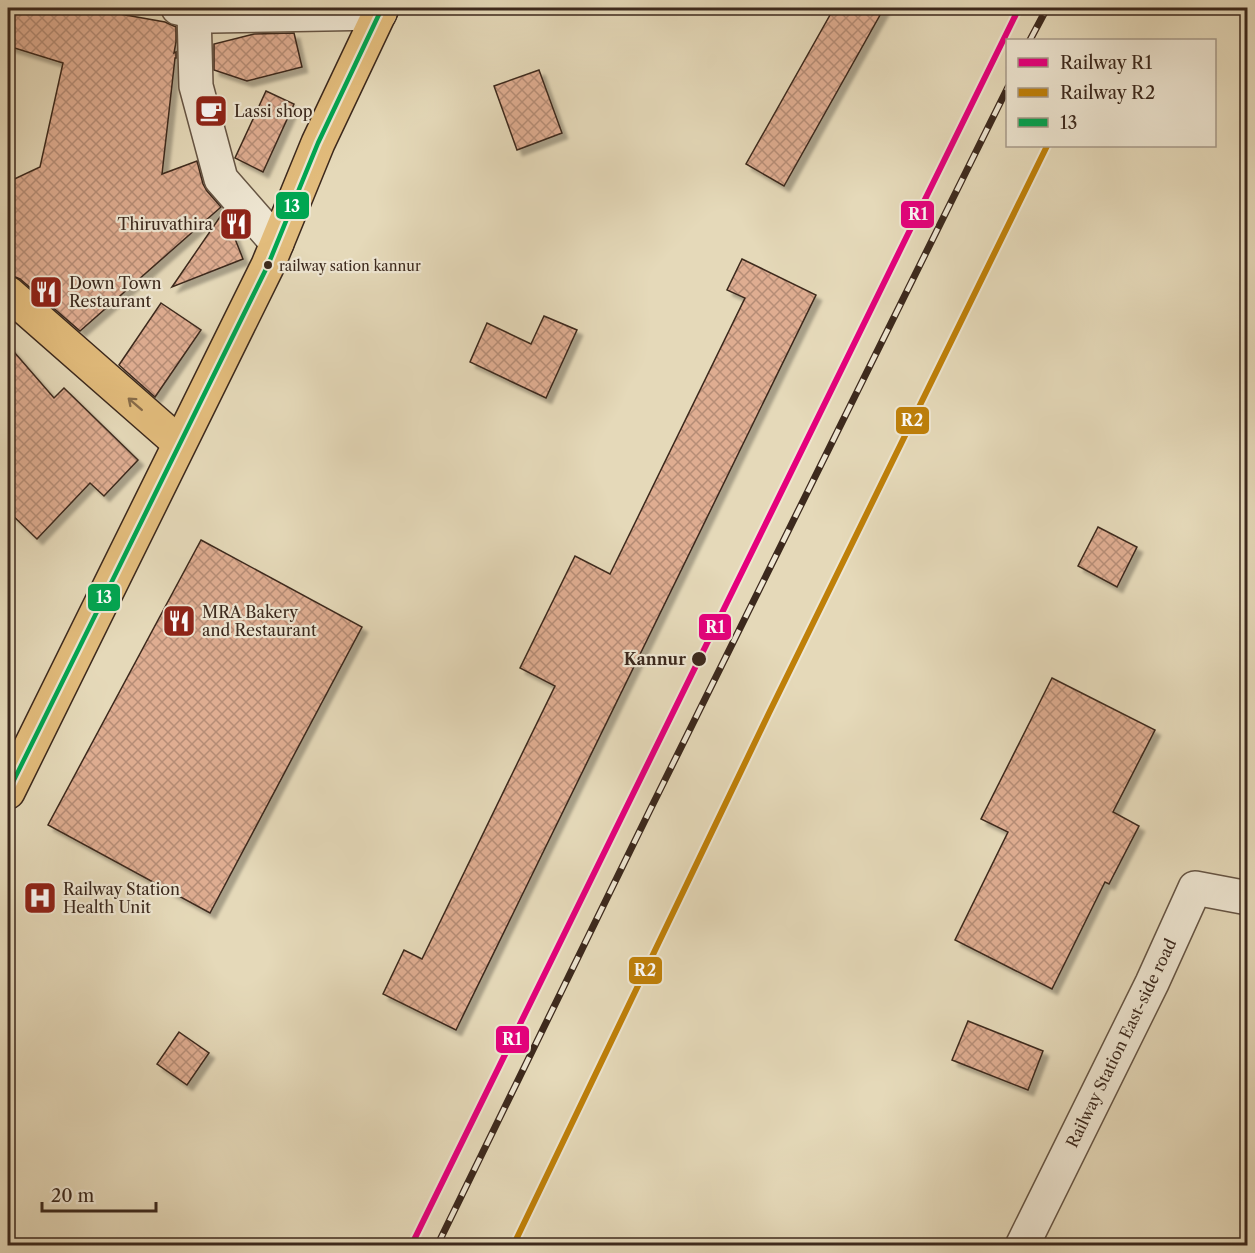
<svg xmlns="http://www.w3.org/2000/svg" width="1255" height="1253" viewBox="0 0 1255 1253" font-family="'Libre Caslon Text',serif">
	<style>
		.building { fill: url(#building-cross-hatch); stroke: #3c291d; stroke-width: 1.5; filter: url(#shadow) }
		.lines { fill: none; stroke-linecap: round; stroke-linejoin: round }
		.minor-casing { stroke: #654; stroke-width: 36 }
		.major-casing { stroke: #3c291d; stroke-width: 36 }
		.minor { stroke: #eee6d2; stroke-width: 33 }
		.major { stroke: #e2bc7c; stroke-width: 33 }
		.rail-casing { stroke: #3c291d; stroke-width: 7 }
		.rail { stroke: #eee6d2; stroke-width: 4.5; stroke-dasharray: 14; stroke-linecap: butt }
		.bus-1-casing { stroke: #eee6d2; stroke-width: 9 }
		.bus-1 { stroke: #00a651; stroke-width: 4.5 }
		.rail-1-casing { stroke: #eee6d2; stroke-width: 10 }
		.rail-2-casing { stroke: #eee6d2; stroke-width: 10 }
		.rail-1 { stroke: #e5007d; stroke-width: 6 }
		.rail-2 { stroke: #bf8009; stroke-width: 6 }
		.oneway { stroke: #876b48 }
		.bus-dot { fill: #3c291d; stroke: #eee6d2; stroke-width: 2 }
		.labels { text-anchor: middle; stroke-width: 4.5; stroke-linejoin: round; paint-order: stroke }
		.bus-label { font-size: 14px; fill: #3c291d; stroke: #eee6d2; text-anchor: start }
		.poi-label { font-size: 16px; fill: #3c291d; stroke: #eee6d2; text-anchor: start }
		.stop-label { font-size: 16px; font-weight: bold; fill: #3c291d; stroke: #eee6d2; text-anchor: end }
		.street-label { font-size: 16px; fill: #3c291d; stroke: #eee6d2 }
		.line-badge { stroke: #eee6d2; stroke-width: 2 }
		.badge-label { font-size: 16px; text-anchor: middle; font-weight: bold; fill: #fff }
	</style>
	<defs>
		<pattern id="building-cross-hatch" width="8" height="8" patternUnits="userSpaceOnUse" patternTransform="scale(1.5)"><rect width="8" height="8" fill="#dfad91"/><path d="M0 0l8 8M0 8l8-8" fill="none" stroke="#b68d76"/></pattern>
		<filter id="shadow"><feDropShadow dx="5.5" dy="5.5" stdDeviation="1.5" flood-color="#0004"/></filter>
	</defs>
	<rect width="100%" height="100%" fill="#e5d9b9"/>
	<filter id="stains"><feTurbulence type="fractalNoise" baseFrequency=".00333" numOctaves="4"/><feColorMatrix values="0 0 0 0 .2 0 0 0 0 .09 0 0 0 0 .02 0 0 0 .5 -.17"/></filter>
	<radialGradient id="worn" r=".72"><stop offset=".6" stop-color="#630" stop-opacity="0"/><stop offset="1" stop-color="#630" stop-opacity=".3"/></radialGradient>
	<g class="building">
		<path d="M8,8H86L165,22L176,27V42L174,53L176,52V58H175L162,174L197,161L203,184L207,191L221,207L80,331L20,279L8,274V182L40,167L63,63L8,46Z"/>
		<path d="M834,8H884L784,186L746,164Z"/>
		<path d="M294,33L302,67L247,81L214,70V44L254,34Z"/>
		<path d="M539,70L562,133L517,150L494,86Z"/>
		<path d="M266,91L294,104L263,172L235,158Z"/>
		<path d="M224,211L243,259L172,287Z"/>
		<path d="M742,259L816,295L456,1030L383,994L404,950L422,959L555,686L520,668L575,556L610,574L745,298L727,290Z"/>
		<path d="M161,303L201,330L155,397L119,365Z"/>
		<path d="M544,316L577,330L546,398L470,362L487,323L531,344Z"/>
		<path d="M8,345L54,398L64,388L138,460L104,496L90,483L37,539L8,511Z"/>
		<path d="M1098,527L1137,547L1117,587L1078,566Z"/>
		<path d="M201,540L362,627L210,913L48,825Z"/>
		<path d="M1052,678L1155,730L1113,812L1139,826L1109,884L1105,882L1052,989L955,940L1008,832L981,819Z"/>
		<path d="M968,1021L1043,1051L1028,1090L952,1060Z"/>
		<path d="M179,1032L209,1053L187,1085L157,1064Z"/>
	</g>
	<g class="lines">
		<defs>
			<g id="minor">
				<path d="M178,8L212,16L380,13"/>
				<path d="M194,12L196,86L221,179L277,243"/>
				<path d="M1022,1246L1152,983L1195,888L1248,898"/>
			</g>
			<g id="major">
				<path d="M8,293L179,443"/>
				<path d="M8,792L268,265L318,143L382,8"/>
			</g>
		</defs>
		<use href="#minor" class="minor-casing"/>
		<use href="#major" class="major-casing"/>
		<use href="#minor" class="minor"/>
		<use href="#major" class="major"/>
		<defs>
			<g id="rail">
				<path d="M1030,40L1047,8"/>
				<path d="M437,1246L650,810L1008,87"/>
			</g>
		</defs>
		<use href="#rail" class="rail-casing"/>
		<use href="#rail" class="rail"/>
		<defs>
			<path id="bus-1" d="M8,792L268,265L318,143L382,8"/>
		</defs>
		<use href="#bus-1" class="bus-1-casing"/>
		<use href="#bus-1" class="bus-1"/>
		<defs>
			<path id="rail-1" d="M411,1246L1019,8"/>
			<path id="rail-2" d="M513,1246L769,713L1047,146"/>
		</defs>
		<use href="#rail-1" class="rail-1-casing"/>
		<use href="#rail-2" class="rail-2-casing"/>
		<use href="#rail-1" class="rail-1"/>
		<use href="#rail-2" class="rail-2"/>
	</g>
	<defs><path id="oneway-shaft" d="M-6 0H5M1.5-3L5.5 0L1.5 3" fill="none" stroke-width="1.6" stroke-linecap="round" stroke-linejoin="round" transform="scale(1.5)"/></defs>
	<use class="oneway" href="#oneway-shaft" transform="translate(135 404) rotate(-139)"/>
	<defs>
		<symbol id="cafe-square" viewBox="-11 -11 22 22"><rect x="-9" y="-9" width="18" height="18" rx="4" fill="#8f2418" stroke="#eee6d2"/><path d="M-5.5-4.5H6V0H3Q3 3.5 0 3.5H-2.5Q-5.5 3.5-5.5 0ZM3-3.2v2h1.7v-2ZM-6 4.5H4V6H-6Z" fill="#fff"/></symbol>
		<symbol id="restaurant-square" viewBox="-11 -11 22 22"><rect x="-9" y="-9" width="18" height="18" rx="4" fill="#8f2418" stroke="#eee6d2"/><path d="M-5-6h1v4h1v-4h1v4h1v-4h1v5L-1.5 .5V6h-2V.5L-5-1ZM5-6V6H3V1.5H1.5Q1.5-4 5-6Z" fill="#fff"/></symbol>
		<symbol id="hospital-square" viewBox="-11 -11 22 22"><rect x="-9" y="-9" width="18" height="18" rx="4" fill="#8f2418" stroke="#eee6d2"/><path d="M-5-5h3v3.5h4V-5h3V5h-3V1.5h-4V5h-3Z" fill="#fff"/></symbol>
	</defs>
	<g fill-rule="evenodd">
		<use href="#cafe-square" x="192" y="92" width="38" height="38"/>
		<use href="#restaurant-square" x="217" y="205" width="38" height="38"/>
		<use href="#restaurant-square" x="27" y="273" width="38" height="38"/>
		<use href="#restaurant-square" x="160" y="602" width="38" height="38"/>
		<use href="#hospital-square" x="21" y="879" width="38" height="38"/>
	</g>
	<g class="bus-dot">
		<circle cx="268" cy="265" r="5"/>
		<circle cx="699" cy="659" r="8"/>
	</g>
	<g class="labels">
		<g class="bus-label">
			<text x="279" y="271">railway sation kannur</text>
		</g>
		<g class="poi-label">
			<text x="234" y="117">Lassi shop</text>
			<text x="213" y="230" text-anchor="end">Thiruvathira</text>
			<text x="69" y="289">Down Town<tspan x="69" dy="18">Restaurant</tspan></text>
			<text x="202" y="618">MRA Bakery<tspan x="202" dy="18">and Restaurant</tspan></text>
			<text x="63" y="895">Railway Station<tspan x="63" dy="18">Health Unit</tspan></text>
		</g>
		<g class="stop-label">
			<text x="686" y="665">Kannur</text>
		</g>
		<g class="street-label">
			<text transform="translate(1121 1043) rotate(-64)" y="6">Railway Station East-side road</text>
		</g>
	</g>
	<g class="line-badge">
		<rect x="275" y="191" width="35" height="29" rx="6" fill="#00a651"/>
		<rect x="900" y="200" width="35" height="29" rx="6" fill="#e5007d"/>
		<rect x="895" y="406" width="35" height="29" rx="6" fill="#bf8009"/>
		<rect x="87" y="583" width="34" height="29" rx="6" fill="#00a651"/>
		<rect x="698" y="613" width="34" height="28" rx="6" fill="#e5007d"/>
		<rect x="628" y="956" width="35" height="29" rx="6" fill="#bf8009"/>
		<rect x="495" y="1025" width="35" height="29" rx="6" fill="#e5007d"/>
	</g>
	<g class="badge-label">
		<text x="292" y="212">13</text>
		<text x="918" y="220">R1</text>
		<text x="912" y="426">R2</text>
		<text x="104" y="603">13</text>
		<text x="715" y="633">R1</text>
		<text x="645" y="976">R2</text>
		<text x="512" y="1045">R1</text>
	</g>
	<rect width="1255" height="1253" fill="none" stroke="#e5d9b9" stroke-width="30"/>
	<rect x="9" y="9" width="1237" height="1235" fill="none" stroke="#3c291d" stroke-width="3"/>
	<rect x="15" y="15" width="1225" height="1223" fill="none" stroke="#3c291d" stroke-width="1.5"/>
	<rect x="1006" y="39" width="210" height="108" fill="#eee6d2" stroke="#a79a8a" stroke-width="1.5"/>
	<rect x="1018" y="58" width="30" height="9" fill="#e5007d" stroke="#a79a8a" stroke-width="1.5"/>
	<text x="1060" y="69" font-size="18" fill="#3c291d">Railway R1</text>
	<rect x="1018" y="88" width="30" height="9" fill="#bf8009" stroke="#a79a8a" stroke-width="1.5"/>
	<text x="1060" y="99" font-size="18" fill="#3c291d">Railway R2</text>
	<rect x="1018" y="118" width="30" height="9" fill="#00a651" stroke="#a79a8a" stroke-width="1.5"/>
	<text x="1060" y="129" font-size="18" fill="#3c291d">13</text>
	<path d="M42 1202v9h114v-9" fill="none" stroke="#3c291d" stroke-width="3"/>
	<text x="51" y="1202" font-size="18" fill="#3c291d" stroke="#eee6d2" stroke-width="4.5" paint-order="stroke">20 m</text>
	<rect width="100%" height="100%" filter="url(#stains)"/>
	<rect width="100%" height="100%" fill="url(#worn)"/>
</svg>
